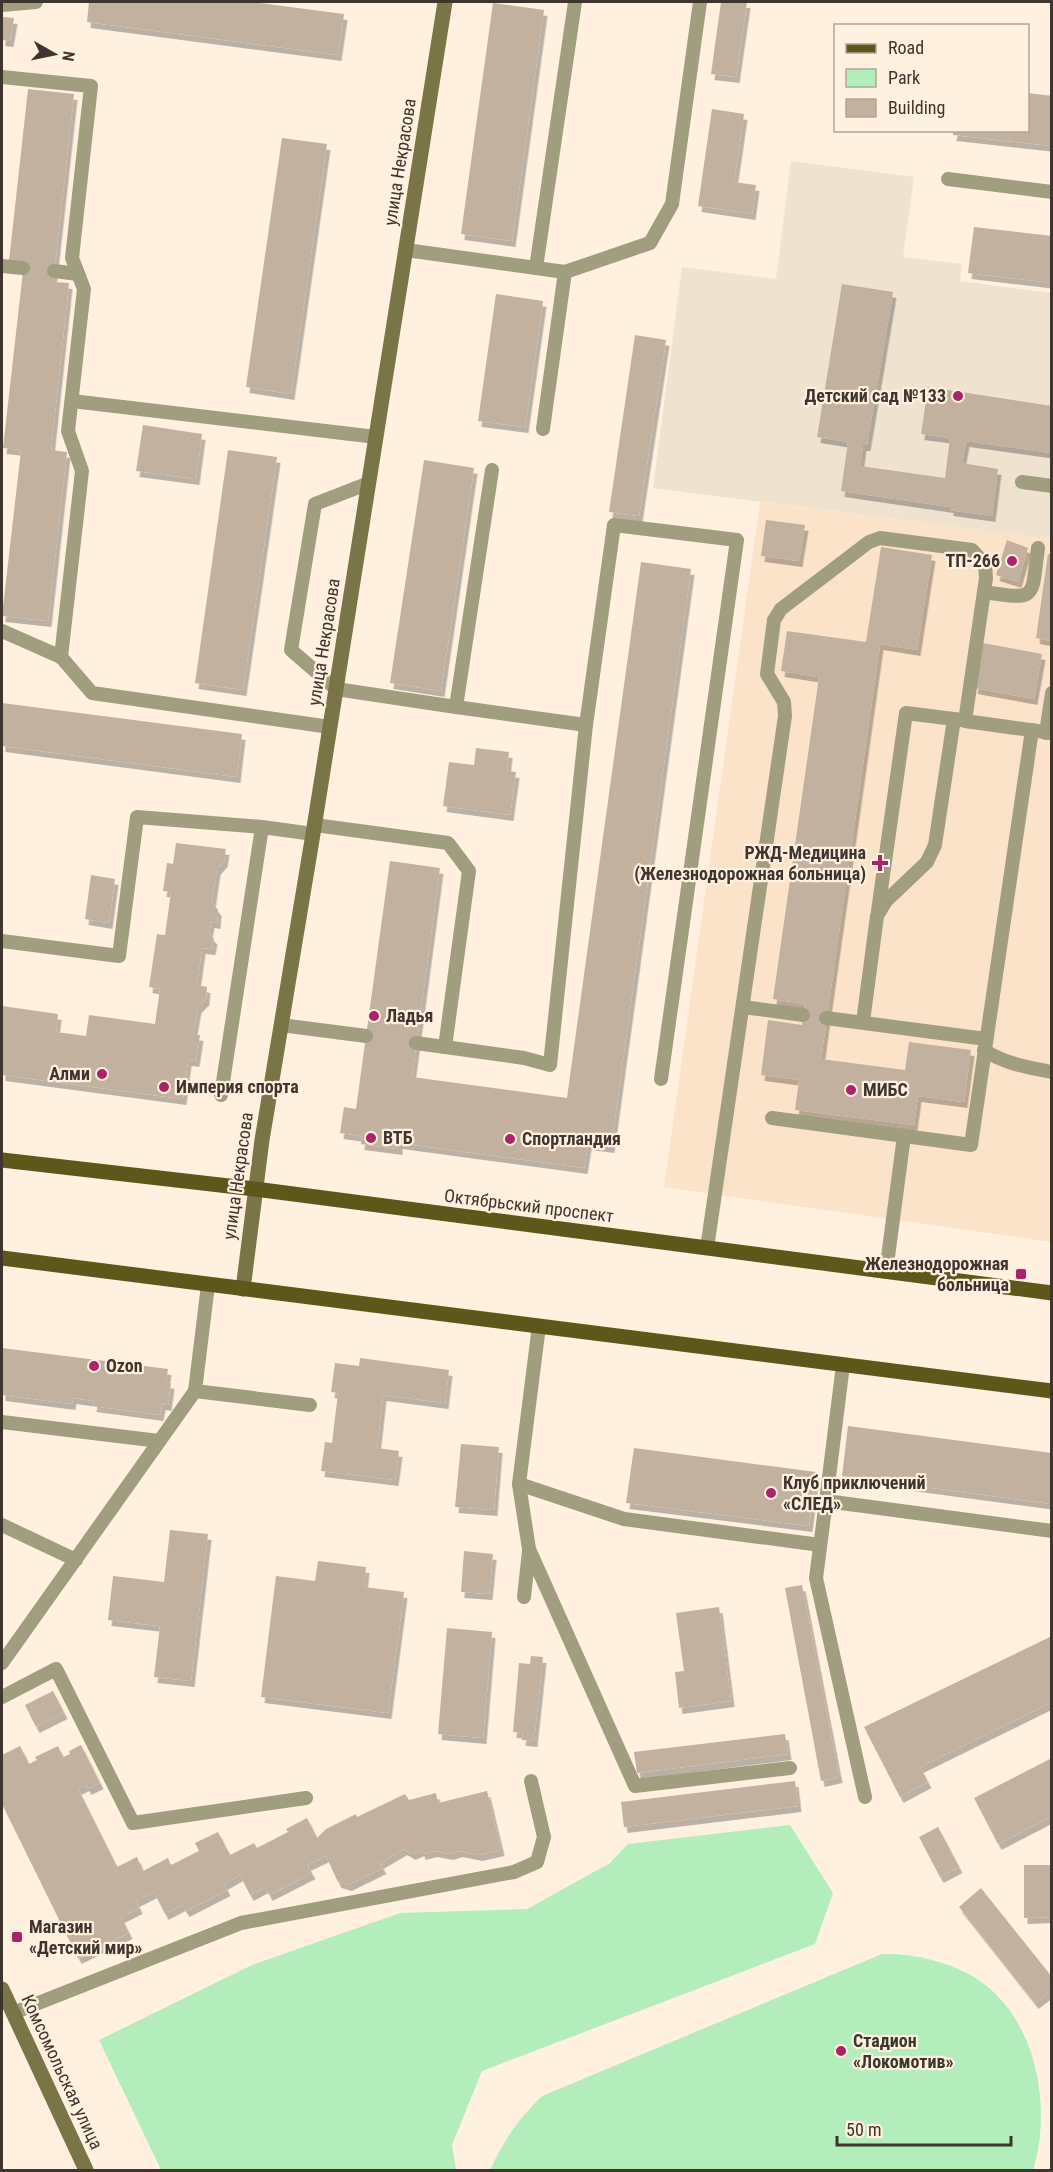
<svg xmlns="http://www.w3.org/2000/svg" width="1053" height="2172" viewBox="0 0 1053 2172" font-family="'Roboto Condensed',sans-serif">
	<style>
		.built { fill: #fbe3c9 }
		.education { fill: #efe3d0 }
		.green { fill: #b4edbc }
		.building { fill: #c2b19e; filter: url(#shadow) }
		.lines { fill: none; stroke-linecap: round; stroke-linejoin: round }
		.lane { stroke: #a09e7f; stroke-width: 14 }
		.secondary { stroke: #797547; stroke-width: 15 }
		.primary { stroke: #5d581a; stroke-width: 15 }
		.poi-dot { fill: #ac2467; stroke: #fff0e0; stroke-width: 2 }
		.labels { text-anchor: middle; stroke-width: 4.5; stroke-linejoin: round; paint-order: stroke }
		.street-label { font-size: 18px; fill: #3d352e; stroke: #fff0e0 }
		.poi-label { font-size: 18px; font-weight: bold; fill: #3d352e; stroke: #fff0e0; text-anchor: start }
	</style>
	<defs>
		<filter id="shadow"><feDropShadow dx="3.5" dy="6" stdDeviation="0" flood-color="#0004"/></filter>
	</defs>
	<rect width="100%" height="100%" fill="#fff0e0"/>
	<path class="built" d="M760,502L1051,539V1242L664,1187Z"/>
	<path class="education" d="M791,161L914,177L903,257L962,264L960,281L1051,293V539L653,488L682,267L776,279Z"/>
	<g class="green">
		<path d="M790,1825L833,1893L815,1944L482,2071L452,2145L456,2170H161L99,2040L252,1965L400,1913L527,1909L610,1863L628,1844Z"/>
		<path d="M882,1954C912,1953 947,1961 974,1977C1036,2015 1053,2105 1033,2170H490C503,2141 519,2118 542,2096Z"/>
	</g>
	<g class="building">
		<path d="M89,2H252L344,14L338,55L87,22Z"/>
		<path d="M721,2H747L736,77L711,74Z"/>
		<path d="M493,3L544,10L512,241L461,234Z"/>
		<path d="M2,17L14,18L10,41L2,40Z"/>
		<path d="M28,89L74,94L53,282L69,283L51,450L67,452L48,621L2,616L21,450L3,448L24,262L9,261Z"/>
		<path d="M1028,93L1052,96V146L953,135L954,130H1028Z"/>
		<path d="M712,109L744,114L734,182L756,185L752,214L698,206Z"/>
		<path d="M282,138L327,144L291,394L246,387Z"/>
		<path d="M974,227L1052,236V283L968,273Z"/>
		<path d="M842,284L893,292L867,445H863L860,466L945,478L950,438L921,434L928,387L1052,406V453L966,441L962,463L998,469L992,516L950,510V507L841,491L848,442L817,437Z"/>
		<path d="M496,294L543,301L525,427L478,421Z"/>
		<path d="M635,335L666,340L639,516L609,512Z"/>
		<path d="M143,425L202,434L196,479L136,471Z"/>
		<path d="M228,450L277,457L243,690L195,683Z"/>
		<path d="M424,460L474,468L441,691L390,683Z"/>
		<path d="M766,520L805,525L799,561L761,556Z"/>
		<path d="M1007,540L1028,548L1018,582L996,575Z"/>
		<path d="M881,547L932,555L917,650L880,644L821,1059L905,1070L909,1042L971,1050L964,1102L918,1096L914,1125L795,1110L799,1080L761,1075L768,1020L802,1025L805,1004L773,999L819,677L781,671L787,631L866,642Z"/>
		<path d="M1048,554L1052,555V641L1036,638Z"/>
		<path d="M641,562L691,569L611,1147L588,1144L584,1168L399,1143V1149L361,1144L362,1136L340,1133L344,1107L356,1109L390,861L440,868L412,1077L567,1098Z"/>
		<path d="M983,643L1042,654L1034,699L974,688Z"/>
		<path d="M2,703L242,734L237,777L2,746Z"/>
		<path d="M476,748L509,752L507,771L516,772L510,815L443,806L449,762L474,765Z"/>
		<path d="M176,843L226,849L224,861L217,869L212,903L218,910L217,923L211,922L209,933L214,939L212,949L202,948L197,985L207,987L206,999L198,1007L193,1034L200,1035L196,1061L188,1060L183,1099L2,1075V1006L58,1014L56,1032L86,1036L89,1015L155,1024L160,989L149,987L157,934L165,935L171,892L163,891L167,863L173,864Z"/>
		<path d="M91,875L115,879L109,923L85,919Z"/>
		<path d="M2,1348L168,1369L166,1382L171,1383L168,1405L162,1404L160,1415L93,1406L94,1401L73,1398L72,1404L2,1395Z"/>
		<path d="M360,1358L449,1370L445,1403L383,1395L377,1448L399,1451L395,1480L321,1471L325,1442L332,1443L338,1393L331,1392L335,1363L359,1366Z"/>
		<path d="M848,1426L1052,1453V1504L842,1476Z"/>
		<path d="M461,1444L499,1447L494,1510L455,1507Z"/>
		<path d="M634,1448L816,1472L809,1526L626,1503Z"/>
		<path d="M170,1530L208,1534L191,1681L154,1677L160,1626L108,1620L113,1576L164,1582Z"/>
		<path d="M464,1551L493,1554L489,1594L461,1592Z"/>
		<path d="M318,1561L366,1567L364,1587L404,1592L388,1713L261,1697L276,1576L315,1581Z"/>
		<path d="M802,1585L839,1777L821,1781L785,1588Z"/>
		<path d="M719,1607L731,1701L679,1708L675,1672L684,1671L676,1613Z"/>
		<path d="M447,1628L492,1632L483,1738L438,1734Z"/>
		<path d="M1052,1636V1702L920,1767L928,1782L900,1797L864,1727Z"/>
		<path d="M531,1656L543,1657L534,1741L522,1740L523,1733L513,1732L519,1663L530,1664Z"/>
		<path d="M53,1691L64,1713L36,1727L25,1705Z"/>
		<path d="M785,1734L788,1754L637,1773L634,1752Z"/>
		<path d="M81,1745L100,1783L88,1789L86,1785L78,1789L117,1867L137,1857L143,1871L168,1858L171,1865L199,1851L195,1843L218,1832L230,1855L254,1843L257,1848L288,1832L286,1829L307,1818L317,1838L326,1829L356,1814L357,1817L405,1794L409,1800L436,1793L438,1803L487,1791L501,1850L479,1855L459,1851L450,1854L434,1851L422,1854L421,1850L412,1854L404,1849L380,1863L383,1868L348,1885L338,1882L326,1856L307,1865L312,1873L269,1895L265,1887L250,1895L240,1875L224,1884L227,1890L186,1911L182,1905L165,1914L154,1892L136,1901L139,1908L121,1917L129,1933L78,1958L2,1804V1755L20,1746L29,1764L37,1760L35,1757L58,1746L63,1757L70,1754L69,1751Z"/>
		<path d="M1052,1758V1816L998,1844L974,1798Z"/>
		<path d="M795,1781L798,1806L624,1827L621,1802Z"/>
		<path d="M938,1827L959,1867L940,1877L919,1837Z"/>
		<path d="M1024,1865H1052V1917L1024,1918Z"/>
		<path d="M981,1888L1052,1977V1990L1035,2003L959,1907Z"/>
	</g>
	<g class="lines">
		<g class="lane">
			<path d="M2,5L36,2"/>
			<path d="M2,77L91,86L72,258L84,289L68,431L82,471L61,657L92,693L330,727"/>
			<path d="M948,179L1052,192"/>
			<path d="M406,250L565,272L543,429"/>
			<path d="M2,266L23,268"/>
			<path d="M536,268L575,2"/>
			<path d="M54,271L78,274"/>
			<path d="M565,272L650,243L672,204L700,2"/>
			<path d="M72,401L376,437"/>
			<path d="M1022,482L1052,486"/>
			<path d="M369,483L315,504L291,650L336,689L456,707L492,470"/>
			<path d="M984,592C1038,600 1031,600 1038,548"/>
			<path d="M2,631L61,657"/>
			<path d="M456,707L586,725L614,525L737,540L661,1079"/>
			<path d="M1046,733L1052,693"/>
			<path d="M315,825L448,843L469,871L445,1047"/>
			<path d="M878,911L906,713L962,720"/>
			<path d="M2,941L119,956L137,817L262,827L313,834"/>
			<path d="M743,1007L803,1015"/>
			<path d="M826,1018L986,1039"/>
			<path d="M863,1022L877,916L886,901L927,862L935,845L954,719"/>
			<path d="M281,1025L366,1036"/>
			<path d="M416,1043L524,1058L550,1065L586,725"/>
			<path d="M984,1050C1005,1064 1027,1067 1052,1072"/>
			<path d="M221,1095L262,827"/>
			<path d="M772,1118L971,1145L1032,730"/>
			<path d="M707,1248L785,716L784,702L767,674L774,620L781,609L869,542L880,538L972,550L985,564L986,578L965,721L1052,733"/>
			<path d="M886,1272L904,1136"/>
			<path d="M539,1326L519,1484L529,1549L635,1786L790,1768"/>
			<path d="M843,1365L826,1501L1052,1531"/>
			<path d="M195,1391L310,1405"/>
			<path d="M2,1422L159,1441"/>
			<path d="M519,1484L624,1519L820,1545"/>
			<path d="M826,1501L816,1578L865,1797"/>
			<path d="M2,1525L76,1560"/>
			<path d="M524,1597L529,1551"/>
			<path d="M2,1663L195,1391L208,1285"/>
			<path d="M2,1697L56,1669L133,1823L306,1798"/>
			<path d="M13,2013L241,1923L514,1872L537,1862L544,1837L531,1781"/>
		</g>
		<g class="secondary">
			<path d="M243,1289L262,1140L313,834L445,2"/>
			<path d="M2,1989L86,2170"/>
		</g>
		<g class="primary">
			<path d="M2,1160L255,1189L1052,1293"/>
			<path d="M2,1258L1052,1391"/>
		</g>
	</g>
	<g class="poi-dot">
		<circle cx="958" cy="396" r="6"/>
		<circle cx="1012" cy="561" r="6"/>
		<path d="M877 854h6v6h6v6h-6v6h-6v-6h-6v-6h6z"/>
		<circle cx="374" cy="1016" r="6"/>
		<circle cx="102" cy="1074" r="6"/>
		<circle cx="164" cy="1087" r="6"/>
		<circle cx="851" cy="1090" r="6"/>
		<circle cx="371" cy="1138" r="6"/>
		<circle cx="510" cy="1139" r="6"/>
		<rect x="1015" y="1268" width="12" height="12" rx="3"/>
		<circle cx="94" cy="1366" r="6"/>
		<circle cx="771" cy="1493" r="6"/>
		<rect x="11" y="1931" width="12" height="12" rx="3"/>
		<circle cx="841" cy="2051" r="6"/>
	</g>
	<g class="labels">
		<g class="street-label">
			<text transform="translate(400 162) rotate(-81)" y="6">улица Некрасова</text>
			<text transform="translate(324 642) rotate(-81)" y="6">улица Некрасова</text>
			<text transform="translate(238 1176) rotate(-82)" y="6">улица Некрасова</text>
			<text transform="translate(529 1206) rotate(7)" y="6">Октябрьский проспект</text>
			<text transform="translate(62 2072) rotate(65)" y="6">Комсомольская улица</text>
		</g>
		<g class="poi-label">
			<text x="946" y="402" text-anchor="end">Детский сад №133</text>
			<text x="1000" y="567" text-anchor="end">ТП-266</text>
			<text x="866" y="859" text-anchor="end">РЖД-Медицина<tspan x="866" dy="21">(Железнодорожная больница)</tspan></text>
			<text x="386" y="1022">Ладья</text>
			<text x="90" y="1080" text-anchor="end">Алми</text>
			<text x="176" y="1093">Империя спорта</text>
			<text x="863" y="1096">МИБС</text>
			<text x="383" y="1144">ВТБ</text>
			<text x="522" y="1145">Спортландия</text>
			<text x="1009" y="1270" text-anchor="end">Железнодорожная<tspan x="1009" dy="21">больница</tspan></text>
			<text x="106" y="1372">Ozon</text>
			<text x="783" y="1489">Клуб приключений<tspan x="783" dy="21">«СЛЕД»</tspan></text>
			<text x="29" y="1933">Магазин<tspan x="29" dy="21">«Детский мир»</tspan></text>
			<text x="853" y="2047">Cтадион<tspan x="853" dy="21">«Локомотив»</tspan></text>
		</g>
	</g>
	<rect width="1053" height="2172" fill="none" stroke="#3d352e" stroke-width="6"/>
	<rect x="834" y="24" width="195" height="108" fill="#fff0e0" stroke="#b1a599" stroke-width="1.5"/>
	<rect x="846" y="44" width="30" height="9" fill="#5d581a" stroke="#b1a599" stroke-width="1.5"/>
	<text x="888" y="54" font-size="18" fill="#3d352e">Road</text>
	<rect x="846" y="69" width="30" height="18" fill="#b4edbc" stroke="#b1a599" stroke-width="1.5"/>
	<text x="888" y="84" font-size="18" fill="#3d352e">Park</text>
	<rect x="846" y="99" width="30" height="18" fill="#c2b19e" stroke="#b1a599" stroke-width="1.5"/>
	<text x="888" y="114" font-size="18" fill="#3d352e">Building</text>
	<g transform="translate(54 54) rotate(99)" stroke="#fff0e0" stroke-width="4.5" paint-order="stroke">
	<path d="M0-4.5L10 22L0 15L-10 22Z" fill="#3d352e"/>
	<text y="-9" font-size="16" font-weight="bold" text-anchor="middle" fill="#3d352e">N</text>
	</g>
	<path d="M837 2136v9h174v-9" fill="none" stroke="#3d352e" stroke-width="3"/>
	<text x="846" y="2136" font-size="18" fill="#3d352e" stroke="#fff0e0" stroke-width="4.5" paint-order="stroke">50 m</text>
</svg>
